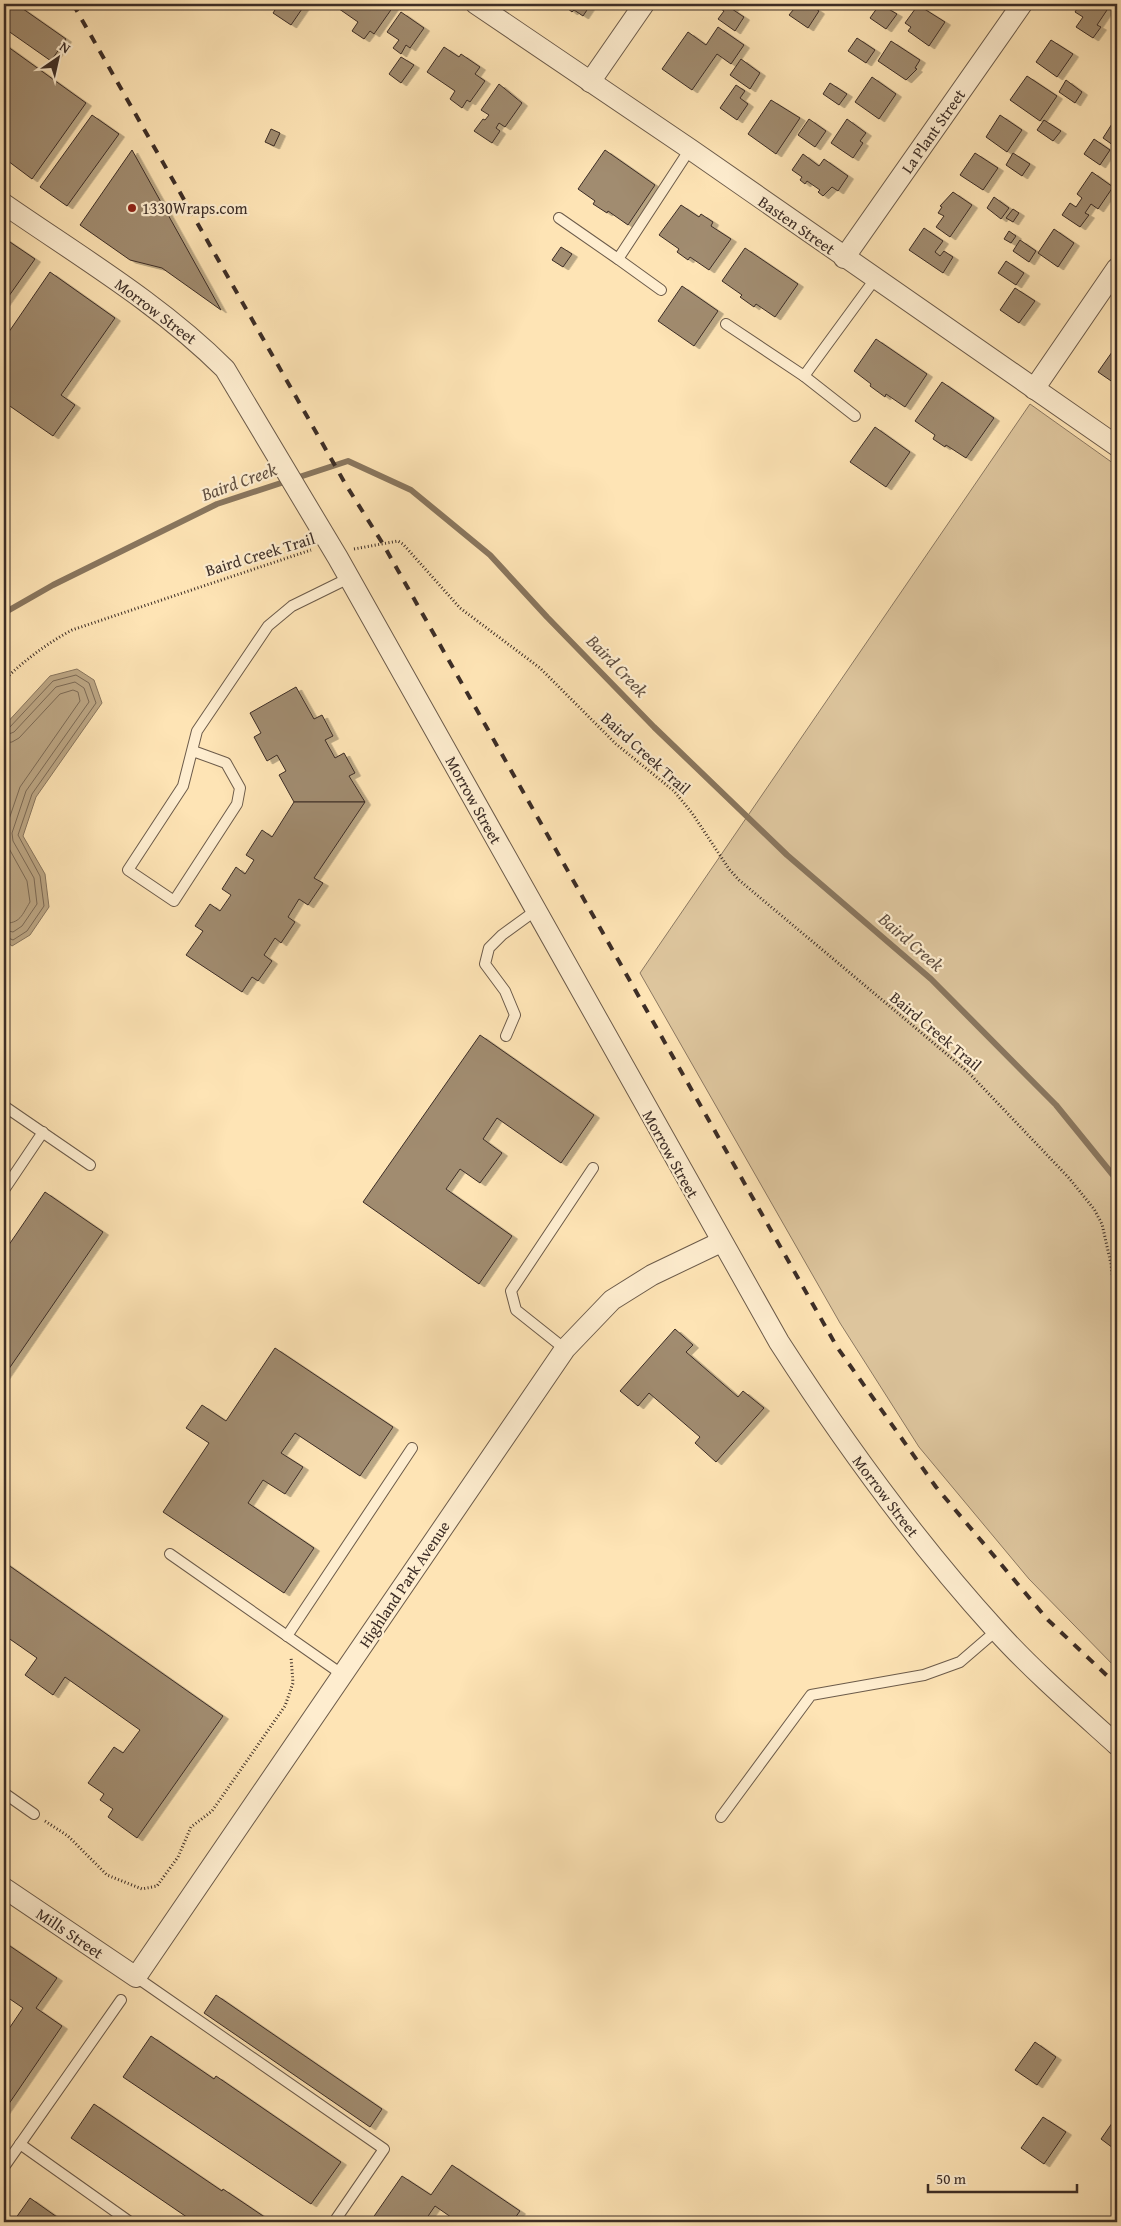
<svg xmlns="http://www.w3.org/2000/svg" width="1121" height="2226" viewBox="0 0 1121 2226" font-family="'Gentium Book Plus',serif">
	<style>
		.green { fill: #ddc59d; stroke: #8c7962 }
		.water { fill: #bca684; stroke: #89765e }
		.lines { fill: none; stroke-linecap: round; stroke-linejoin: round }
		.shore { stroke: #7c6a55; stroke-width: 1 }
		.stream { stroke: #89765e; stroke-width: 6 }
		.building { fill: #a18c70; stroke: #3c2d26; filter: url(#shadow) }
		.service-casing { stroke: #6c5b4a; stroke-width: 12 }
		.minor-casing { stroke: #6c5b4a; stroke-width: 22 }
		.path { stroke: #3c2d26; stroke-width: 3; stroke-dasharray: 1 2.5; stroke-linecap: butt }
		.service { stroke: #feedcf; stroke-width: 10 }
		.minor { stroke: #feedcf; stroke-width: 20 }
		.rail { stroke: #3c2d26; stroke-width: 4; stroke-dasharray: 9 9; stroke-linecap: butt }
		.poi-dot { fill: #8f2418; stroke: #feedcf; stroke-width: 2 }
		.labels { text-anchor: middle; stroke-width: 4.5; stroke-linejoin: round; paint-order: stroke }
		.street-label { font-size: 16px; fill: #3c2d26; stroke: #feedcf }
		.poi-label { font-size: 16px; fill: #3c2d26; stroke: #feedcf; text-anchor: start }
		.water-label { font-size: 18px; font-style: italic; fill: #625142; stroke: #feedcf }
	</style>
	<defs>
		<filter id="shadow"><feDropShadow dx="5.5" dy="3" stdDeviation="0" flood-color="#0004"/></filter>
	</defs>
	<rect width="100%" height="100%" fill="#fee4b5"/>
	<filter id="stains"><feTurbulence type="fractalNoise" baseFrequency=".004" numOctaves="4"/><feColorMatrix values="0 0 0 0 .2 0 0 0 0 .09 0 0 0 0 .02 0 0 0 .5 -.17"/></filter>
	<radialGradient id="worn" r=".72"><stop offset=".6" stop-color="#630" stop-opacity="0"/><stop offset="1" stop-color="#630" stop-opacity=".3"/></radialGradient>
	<path class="green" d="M1030,404L1117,466V1669L1029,1579L919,1447L840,1323L640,973Z"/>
	<path class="water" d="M77,669L94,680L102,703L36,797L23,836L45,874L49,907L30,935L12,946L4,940V726L50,676Z"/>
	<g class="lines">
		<g class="shore">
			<path d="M4,729L9,728L53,681L76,675L89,683L96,703L32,794L18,835L40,876L44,906L27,931L13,940L4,936"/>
			<path d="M4,736L14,732L56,687L75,682L84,688L89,702L26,791L12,833L13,841L34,878L37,904L22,926L13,932L4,930"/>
			<path d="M4,743L12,742L19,738L60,694L73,690L78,692L80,701L20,787L5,831L6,843L27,881L30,902C22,915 20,924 4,923"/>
		</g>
		<path class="stream" d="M4,613L53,585L217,504L348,461L411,490L490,555L547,617L654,727L787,855L931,979L1056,1105L1117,1180"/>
	</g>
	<g class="building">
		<path d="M4,4H16L66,39L51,61L4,28Z"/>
		<path d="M279,4H300L304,6L291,25L273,13Z"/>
		<path d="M332,4H389L393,7L374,34L370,31L364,39L352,31L358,22Z"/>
		<path d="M565,4H591L583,16L574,10L572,12L567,8L568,6Z"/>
		<path d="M713,4H736L732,9L744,17L735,31L718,19L724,11Z"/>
		<path d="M798,4H809L819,11L808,28L789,15Z"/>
		<path d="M880,4L897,14L886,29L870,18Z"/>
		<path d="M1080,4H1111L1097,25L1101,27L1093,38L1076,27L1083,17L1075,12Z"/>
		<path d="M918,5L945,22L929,46L908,31L911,27L905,23Z"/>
		<path d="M401,12L424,28L410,48L406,45L401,54L393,48L399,40L387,32Z"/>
		<path d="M718,27L744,45L731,64L717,54L692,90L662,69L688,32L706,45Z"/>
		<path d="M857,38L875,50L866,63L848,51Z"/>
		<path d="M1051,40L1073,54L1057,77L1036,62Z"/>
		<path d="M891,41L920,60L915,68L917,69L906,80L878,61Z"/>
		<path d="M4,44L86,103L32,179L4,158Z"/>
		<path d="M444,47L459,57L461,54L480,67L475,74L485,81L470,102L467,100L462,108L450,99L455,91L427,72Z"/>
		<path d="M401,57L414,65L401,83L389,74Z"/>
		<path d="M741,59L760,73L750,89L730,75Z"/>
		<path d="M1027,76L1057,96L1040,121L1010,100Z"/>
		<path d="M872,77L896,94L879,119L855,102Z"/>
		<path d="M1066,80L1082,92L1075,103L1059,92Z"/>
		<path d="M830,83L847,94L839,105L823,94Z"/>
		<path d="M499,84L522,103L505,127L499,123L496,128L500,131L492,143L474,131L483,119L485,120L489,115L481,110Z"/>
		<path d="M736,85L745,91L740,98L748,104L737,120L720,108Z"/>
		<path d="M771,100L800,118L776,154L748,134Z"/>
		<path d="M92,115L119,134L67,206L40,187Z"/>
		<path d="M1000,115L1022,130L1007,152L986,137Z"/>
		<path d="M1117,116V148L1103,138Z"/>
		<path d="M809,119L826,131L815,147L798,135Z"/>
		<path d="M847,119L866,133L860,141L863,143L853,158L831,143Z"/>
		<path d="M1044,120L1061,131L1053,141L1037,130Z"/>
		<path d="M271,129L280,133L274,146L265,142Z"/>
		<path d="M1094,139L1110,150L1100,165L1084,154Z"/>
		<path d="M132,150L221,310L162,268L130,260L80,225Z"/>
		<path d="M605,150L655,185L628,225L608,211L607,213L593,204L595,201L578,189Z"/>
		<path d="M975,153L998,168L983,190L960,175Z"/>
		<path d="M1013,153L1030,164L1022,176L1006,165Z"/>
		<path d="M803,154L819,166L824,159L848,176L838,191L832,187L823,196L818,192L820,190L807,181L805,184L800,180L802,177L792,170Z"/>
		<path d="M1092,172L1113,187L1098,209L1091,204L1085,213L1089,215L1080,227L1062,215L1070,203L1076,207L1082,198L1077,194Z"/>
		<path d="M953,192L972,205L950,237L936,227L944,216L938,213L942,207L940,206Z"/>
		<path d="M994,197L1009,208L1001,219L987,208Z"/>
		<path d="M681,205L699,217L701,214L713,222L711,226L731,239L709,270L690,257L688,260L677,252L679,249L659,235Z"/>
		<path d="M1013,209L1019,213L1013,222L1006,218Z"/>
		<path d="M924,228L943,241L935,252L940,256L944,251L953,257L943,273L909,250Z"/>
		<path d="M1054,229L1074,243L1058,267L1038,253Z"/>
		<path d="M1009,231L1016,236L1011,243L1004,239Z"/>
		<path d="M4,238L35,259L4,303Z"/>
		<path d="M1020,240L1036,251L1029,262L1013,251Z"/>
		<path d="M561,247L572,254L563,267L552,260Z"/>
		<path d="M745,248L798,284L775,317L756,304L754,307L740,297L742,295L722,281Z"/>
		<path d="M1006,261L1024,273L1016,285L998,273Z"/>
		<path d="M50,272L115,318L61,395L75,405L53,436L4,402V339Z"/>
		<path d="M682,286L718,311L694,346L658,321Z"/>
		<path d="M1015,288L1035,301L1019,323L1000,310Z"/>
		<path d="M876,339L927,374L905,407L886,394L885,397L870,386L871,384L854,371Z"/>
		<path d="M1117,345V385L1098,372Z"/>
		<path d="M942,382L994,418L966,458L946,445L945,447L933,439L935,435L915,421Z"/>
		<path d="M875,427L910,452L886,487L850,462Z"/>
		<path d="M296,687L314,719L322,715L333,736L325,740L335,758L344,753L355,773L349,776L365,802H294L279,775L286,771L277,755L267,761L254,737L261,733L250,713Z"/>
		<path d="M294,802H365L314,878L323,883L308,905L299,899L288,917L295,922L281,943L275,938L264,955L272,961L258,981L252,977L242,992L186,955L203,931L195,926L210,904L220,911L231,895L222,889L236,867L245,874L254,860L246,855L262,830L272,837Z"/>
		<path d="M480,1035L594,1115L561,1163L497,1118L483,1139L502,1153L480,1183L460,1169L446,1189L512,1236L479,1284L363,1202Z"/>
		<path d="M45,1192L103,1232L4,1376V1252Z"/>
		<path d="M675,1329L693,1345L686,1352L738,1397L743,1391L764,1408L716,1462L695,1443L700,1437L649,1393L638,1406L620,1391Z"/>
		<path d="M275,1348L393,1427L360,1476L295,1433L281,1453L303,1467L285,1494L263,1480L248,1503L314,1548L284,1593L163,1512L209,1443L186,1428L202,1405L226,1421Z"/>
		<path d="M4,1562L223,1716L137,1838L108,1817L113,1809L100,1800L104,1794L88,1783L114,1747L123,1753L140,1730L65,1677L53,1695L25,1675L37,1658L4,1635Z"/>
		<path d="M4,1942L57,1978L36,2008L62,2026L4,2111V2036L23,2008L4,1995Z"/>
		<path d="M216,1995L382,2109L370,2127L204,2013Z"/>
		<path d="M151,2036L214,2079L216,2076L341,2162L311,2204L123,2077Z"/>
		<path d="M1035,2042L1056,2057L1037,2085L1015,2070Z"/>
		<path d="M94,2104L222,2191L223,2189L272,2222H194L71,2138Z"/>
		<path d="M1117,2116V2151L1101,2139Z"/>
		<path d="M1043,2117L1066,2132L1044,2164L1021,2148Z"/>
		<path d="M452,2165L520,2211L512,2222H458L435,2206L424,2222H370L402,2176L431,2195Z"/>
		<path d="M30,2198L64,2222H13Z"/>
	</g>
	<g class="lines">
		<defs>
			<g id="service">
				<path d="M559,218L618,259L690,149"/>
				<path d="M618,259L661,290"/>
				<path d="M726,324L804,376L875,279"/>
				<path d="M804,376L855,416"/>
				<path d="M193,751L226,763L240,788L237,804L174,901L128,870L183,786L197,731L268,626L292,606L349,578"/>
				<path d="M506,1036L515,1015L505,991L485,964L489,948L502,935L535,911"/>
				<path d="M4,1106L90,1165"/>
				<path d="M4,1190L43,1132"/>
				<path d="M565,1349L516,1310L511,1291L593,1168"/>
				<path d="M170,1554L343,1675"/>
				<path d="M287,1636L412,1448"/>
				<path d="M4,1793L34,1814"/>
				<path d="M721,1817L811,1695L924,1675L960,1662L996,1631"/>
				<path d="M136,1977L384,2149L334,2222"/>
				<path d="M20,2144L130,2222"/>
				<path d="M4,2167L121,2000"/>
			</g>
			<g id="minor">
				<path d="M476,4L690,149L1117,446"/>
				<path d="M590,82L644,4"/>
				<path d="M4,204C79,256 160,304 225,369L338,558L779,1342C844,1443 915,1541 996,1630C1033,1671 1076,1708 1117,1745"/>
				<path d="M844,258L1022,4"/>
				<path d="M1034,389L1117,268"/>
				<path d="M4,1888L136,1977L565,1349L612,1300L652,1275L721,1242"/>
			</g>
		</defs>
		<use href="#service" class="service-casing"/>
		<use href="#minor" class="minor-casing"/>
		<g class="path">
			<path d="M354,549L398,541L403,544L460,608L540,668L616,744L674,791L692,813L729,869L739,880L968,1072L1069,1178L1094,1209L1102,1224L1111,1264L1117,1316"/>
			<path d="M4,680C25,660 46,644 72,630L311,550"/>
			<path d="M45,1821L68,1836L107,1875L142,1889L157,1886L178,1857L191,1827L212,1811L285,1706L293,1683L291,1657"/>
		</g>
		<use href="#service" class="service"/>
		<use href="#minor" class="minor"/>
		<path class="rail" d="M73,4L346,485L383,544L837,1347L936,1487L1048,1620L1117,1685"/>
	</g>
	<circle class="poi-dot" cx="132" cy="208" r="5"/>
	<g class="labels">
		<g class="street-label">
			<text transform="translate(933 131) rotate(-55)" y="6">La Plant Street</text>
			<text transform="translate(797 225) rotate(35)" y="6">Basten Street</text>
			<text transform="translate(156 311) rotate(37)" y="6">Morrow Street</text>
			<text transform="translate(260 554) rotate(-17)" y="6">Baird Creek Trail</text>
			<text transform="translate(646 753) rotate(42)" y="6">Baird Creek Trail</text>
			<text transform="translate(474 800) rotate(61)" y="6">Morrow Street</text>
			<text transform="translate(936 1031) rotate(40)" y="6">Baird Creek Trail</text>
			<text transform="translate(671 1154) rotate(61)" y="6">Morrow Street</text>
			<text transform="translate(886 1496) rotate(53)" y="6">Morrow Street</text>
			<text transform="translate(404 1584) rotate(-56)" y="6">Highland Park Avenue</text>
			<text transform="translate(70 1933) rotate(34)" y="6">Mills Street</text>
		</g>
		<g class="poi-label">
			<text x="142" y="214">1330Wraps.com</text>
		</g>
		<g class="water-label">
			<text transform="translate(239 482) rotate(-20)" y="6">Baird Creek</text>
			<text transform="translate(617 666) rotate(46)" y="6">Baird Creek</text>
			<text transform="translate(911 942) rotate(41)" y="6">Baird Creek</text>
		</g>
	</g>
	<rect width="1121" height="2226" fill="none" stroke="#fee4b5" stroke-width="20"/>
	<rect x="5" y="5" width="1111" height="2216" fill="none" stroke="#3c2d26" stroke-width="2.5"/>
	<rect x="10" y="10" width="1101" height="2206" fill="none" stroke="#3c2d26"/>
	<g transform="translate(58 58) rotate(34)" stroke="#feedcf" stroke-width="4" paint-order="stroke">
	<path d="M0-4L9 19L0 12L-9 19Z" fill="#3c2d26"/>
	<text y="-8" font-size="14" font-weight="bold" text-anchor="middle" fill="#3c2d26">N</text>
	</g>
	<path d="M928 2184v8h149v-8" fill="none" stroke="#3c2d26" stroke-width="2.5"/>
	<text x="936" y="2184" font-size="15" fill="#3c2d26" stroke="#feedcf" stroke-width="4" paint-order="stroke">50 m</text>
	<rect width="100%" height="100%" filter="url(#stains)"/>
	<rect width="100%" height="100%" fill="url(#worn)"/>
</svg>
